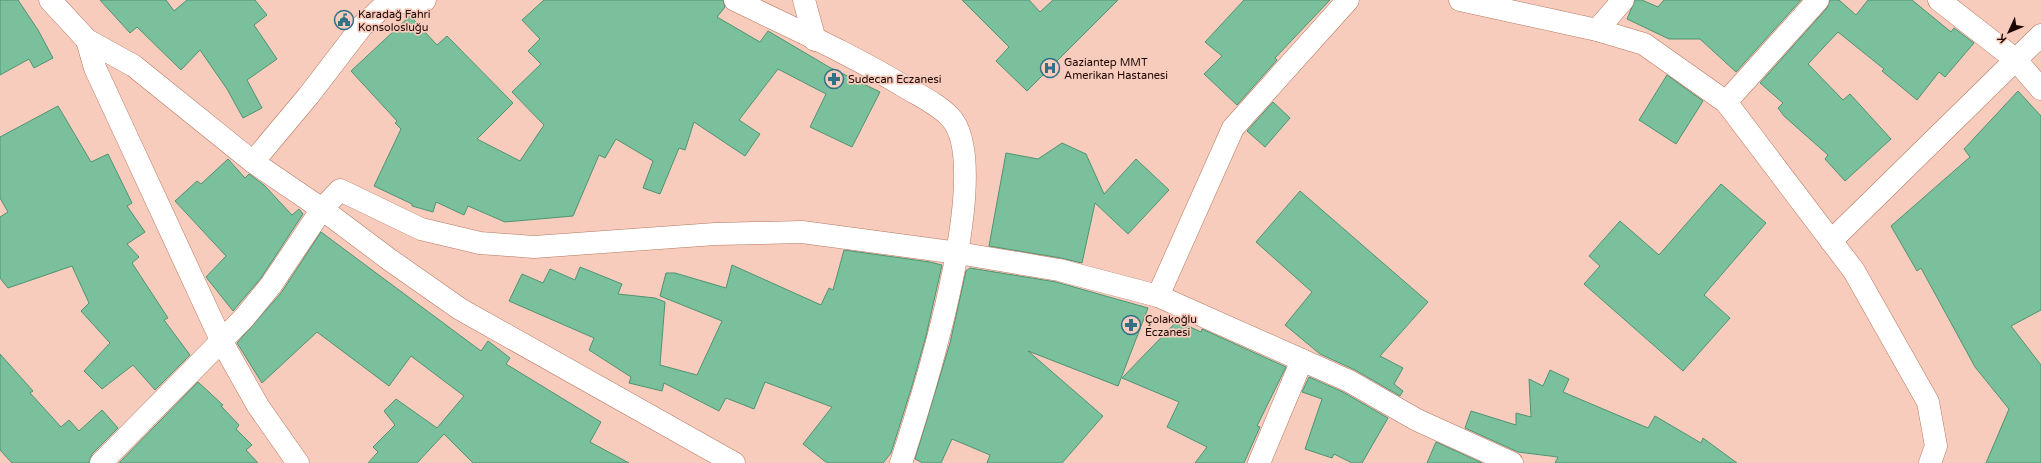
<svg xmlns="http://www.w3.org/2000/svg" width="2041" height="463" viewBox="0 0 2041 463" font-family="'Varela Round',sans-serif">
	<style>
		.building { fill: #7bc09c; stroke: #4f9371 }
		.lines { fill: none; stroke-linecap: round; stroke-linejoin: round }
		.street-casing { stroke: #b77760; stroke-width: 23 }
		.street { stroke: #fff; stroke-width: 22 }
		.labels { text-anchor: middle; stroke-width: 3.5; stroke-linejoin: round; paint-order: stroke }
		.poi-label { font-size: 11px; fill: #1d0601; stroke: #f7ccbd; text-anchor: start }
	</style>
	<rect width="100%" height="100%" fill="#f7ccbd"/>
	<g class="building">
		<path d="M0,0H18L38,30L53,58L34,68L29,59L0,75Z"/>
		<path d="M100,0H166L174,11L187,0H255L267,15L254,25L277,59L247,80L262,108L243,118L227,89L200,50L181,70L137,27L130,33Z"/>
		<path d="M544,0H723L725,7L717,17L760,42L768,31L829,67L880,92L852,147L810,127L826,94L778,69L739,120L760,134L745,156L694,122L685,150L679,148L660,194L643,188L653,161L616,139L605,158L599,155L573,216L505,222L468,206L464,215L436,202L433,212L412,206V204L374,186L401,129L395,123L397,121L351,71L410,16L437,45L447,36L513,103L477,139L520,161L544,125L512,92L541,64L528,51L540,39L522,20Z"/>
		<path d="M962,0H1029L1040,12L1053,0H1118L1027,91L996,61L1009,47Z"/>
		<path d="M1244,0H1330L1275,58L1277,60L1237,105L1204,74L1222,56L1205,42Z"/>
		<path d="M1635,0H1642L1658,7L1664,0H1801L1736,72L1700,39H1669L1627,19Z"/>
		<path d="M1830,0H1839L1856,15L1868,0H1912L1951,32L1954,28L1974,43L1945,77L1939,72L1917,100L1882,71L1884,69L1838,32L1808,64L1843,100L1850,94L1891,139L1845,181L1825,159L1828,155L1784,116L1778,108L1783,103L1760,83L1827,8Z"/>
		<path d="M1667,75L1703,101L1676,144L1639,120Z"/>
		<path d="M2018,91L2041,116V310L2011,326L2041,365V463H1986L2009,409L1975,367L1921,268L1917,271L1891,226L1970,157L1964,149Z"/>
		<path d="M1273,102L1290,118L1265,147L1247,131Z"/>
		<path d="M58,106L91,162L108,154L132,203L127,206L145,232L127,244L139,257L132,263L168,318L164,320L190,355L155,390L133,365L102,389L84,371L110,343L81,311L89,303L72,266L8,288L0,278V217L8,212L0,198V137Z"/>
		<path d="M1062,143L1086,154L1104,194L1136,159L1169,190L1128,234L1095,203L1082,263L1061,258L989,246L1006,153L1038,159Z"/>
		<path d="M228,159L245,178L249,174L264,185L292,215L299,209L303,214L261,278L233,311L206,277L226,256L175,201L197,181L201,184Z"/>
		<path d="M1721,184L1766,223L1704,295L1730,318L1683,371L1584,284L1600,266L1589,256L1620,221L1659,255Z"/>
		<path d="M1300,191L1428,302L1380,356L1403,368L1394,384L1403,391L1400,396L1355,370L1320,354L1285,325L1312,292L1256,242Z"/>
		<path d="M321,232L481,351L488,341L510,358L506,364L601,422L590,442L629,463H473L444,434L417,463H368L378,452L373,447L395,425L384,411L396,399L437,428L464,396L411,356L389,386L317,332L262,383L237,343L281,293Z"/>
		<path d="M844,250L930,262L942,265L926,336L912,386L891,453L883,463H827L803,444L832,407L765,382L754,409L726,398L719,411L664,383L662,391L629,383L631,377L589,350L594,338L509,301L522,274L543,283L550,269L575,280L580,267L622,284L618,294L655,298L665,302L660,365L697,375L722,321L660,296L666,273H675L726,288L732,265L821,305L829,288L833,290Z"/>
		<path d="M970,268L1056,282L1148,308L1118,386L1028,351L1103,416L1062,463H987L990,455L952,439L941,463H923L915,459L950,343L966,271Z"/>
		<path d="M1177,321L1201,332L1202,329L1286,367L1257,426L1260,427L1244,463H1195L1207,447L1167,427L1179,402L1122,378Z"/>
		<path d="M0,354L33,391L30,393L61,427L69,420L79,431L102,410L118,428L92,454L89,463H12L0,450Z"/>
		<path d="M1550,370L1569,379L1563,392L1648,428L1655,416L1701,443L1703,438L1737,463H1555L1558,457L1518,452L1465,428L1471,411L1516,425V413L1531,417L1529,379L1543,386Z"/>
		<path d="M1309,377L1343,392L1388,418L1362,463H1352L1334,454L1332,458L1305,449L1322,399L1302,392Z"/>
		<path d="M198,382L223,405L221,406L239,425L236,429L252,445L246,450L258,463H119Z"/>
		<path d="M1436,442L1482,463H1427Z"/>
	</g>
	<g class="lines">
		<defs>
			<g id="street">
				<path d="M50,0L87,40L134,66L253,162L322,209L390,260L460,309L734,463"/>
				<path d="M735,0C792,28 851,54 905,87C920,96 938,104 950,117C997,165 921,402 901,463"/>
				<path d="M804,0L815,40"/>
				<path d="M1460,0L1597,30L1644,44L1726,102L1854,271L1928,402L1936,446L1930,463"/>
				<path d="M1939,0L2016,60L2041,89"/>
				<path d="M1597,30L1623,0"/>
				<path d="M87,40L95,68L222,342L258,406L298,463"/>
				<path d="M1726,102L1818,0"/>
				<path d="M253,162L309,95L362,26L386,4L425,0"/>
				<path d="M1831,241L2041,35"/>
				<path d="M1158,296L1233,128L1348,0"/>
				<path d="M101,463L244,318L271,285L322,209L340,190L421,229L480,243L534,247L715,234L802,232L958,253L1059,270L1158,296L1349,381L1417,420L1512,463"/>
				<path d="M1259,463L1302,360"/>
			</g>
		</defs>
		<use href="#street" class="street-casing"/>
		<use href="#street" class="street"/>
	</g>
	<defs>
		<symbol id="civic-ring" viewBox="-11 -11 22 22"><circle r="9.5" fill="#f7ccbd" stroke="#317185" stroke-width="1.5"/><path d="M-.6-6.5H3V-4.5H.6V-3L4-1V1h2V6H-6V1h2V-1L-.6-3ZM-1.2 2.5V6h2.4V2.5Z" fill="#317185"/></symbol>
		<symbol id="hospital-ring" viewBox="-11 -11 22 22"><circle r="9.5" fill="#f7ccbd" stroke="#317185" stroke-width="1.5"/><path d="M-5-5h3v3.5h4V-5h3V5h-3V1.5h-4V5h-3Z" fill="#317185"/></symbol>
		<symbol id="pharmacy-ring" viewBox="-11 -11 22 22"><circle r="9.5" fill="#f7ccbd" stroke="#317185" stroke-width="1.5"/><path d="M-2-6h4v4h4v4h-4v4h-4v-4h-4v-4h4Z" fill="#317185"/></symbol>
	</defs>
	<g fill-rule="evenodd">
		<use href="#civic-ring" x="333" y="9" width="22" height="22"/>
		<use href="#hospital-ring" x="1039" y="57" width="22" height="22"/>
		<use href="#pharmacy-ring" x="823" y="68" width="22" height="22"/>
		<use href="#pharmacy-ring" x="1120" y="314" width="22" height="22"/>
	</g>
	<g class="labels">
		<g class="poi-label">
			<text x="358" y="18">Karadağ Fahri<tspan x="358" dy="13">Konsolosluğu</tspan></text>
			<text x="1064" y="66">Gaziantep MMT<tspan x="1064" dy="13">Amerikan Hastanesi</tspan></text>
			<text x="848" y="83">Sudecan Eczanesi</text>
			<text x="1145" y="323">Çolakoğlu<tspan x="1145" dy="13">Eczanesi</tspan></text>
		</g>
	</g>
	<g transform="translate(2009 32) rotate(226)" stroke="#f7ccbd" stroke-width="3" paint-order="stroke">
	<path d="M0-3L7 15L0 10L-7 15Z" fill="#1d0601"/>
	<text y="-6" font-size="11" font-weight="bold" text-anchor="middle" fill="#1d0601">K</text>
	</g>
</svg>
